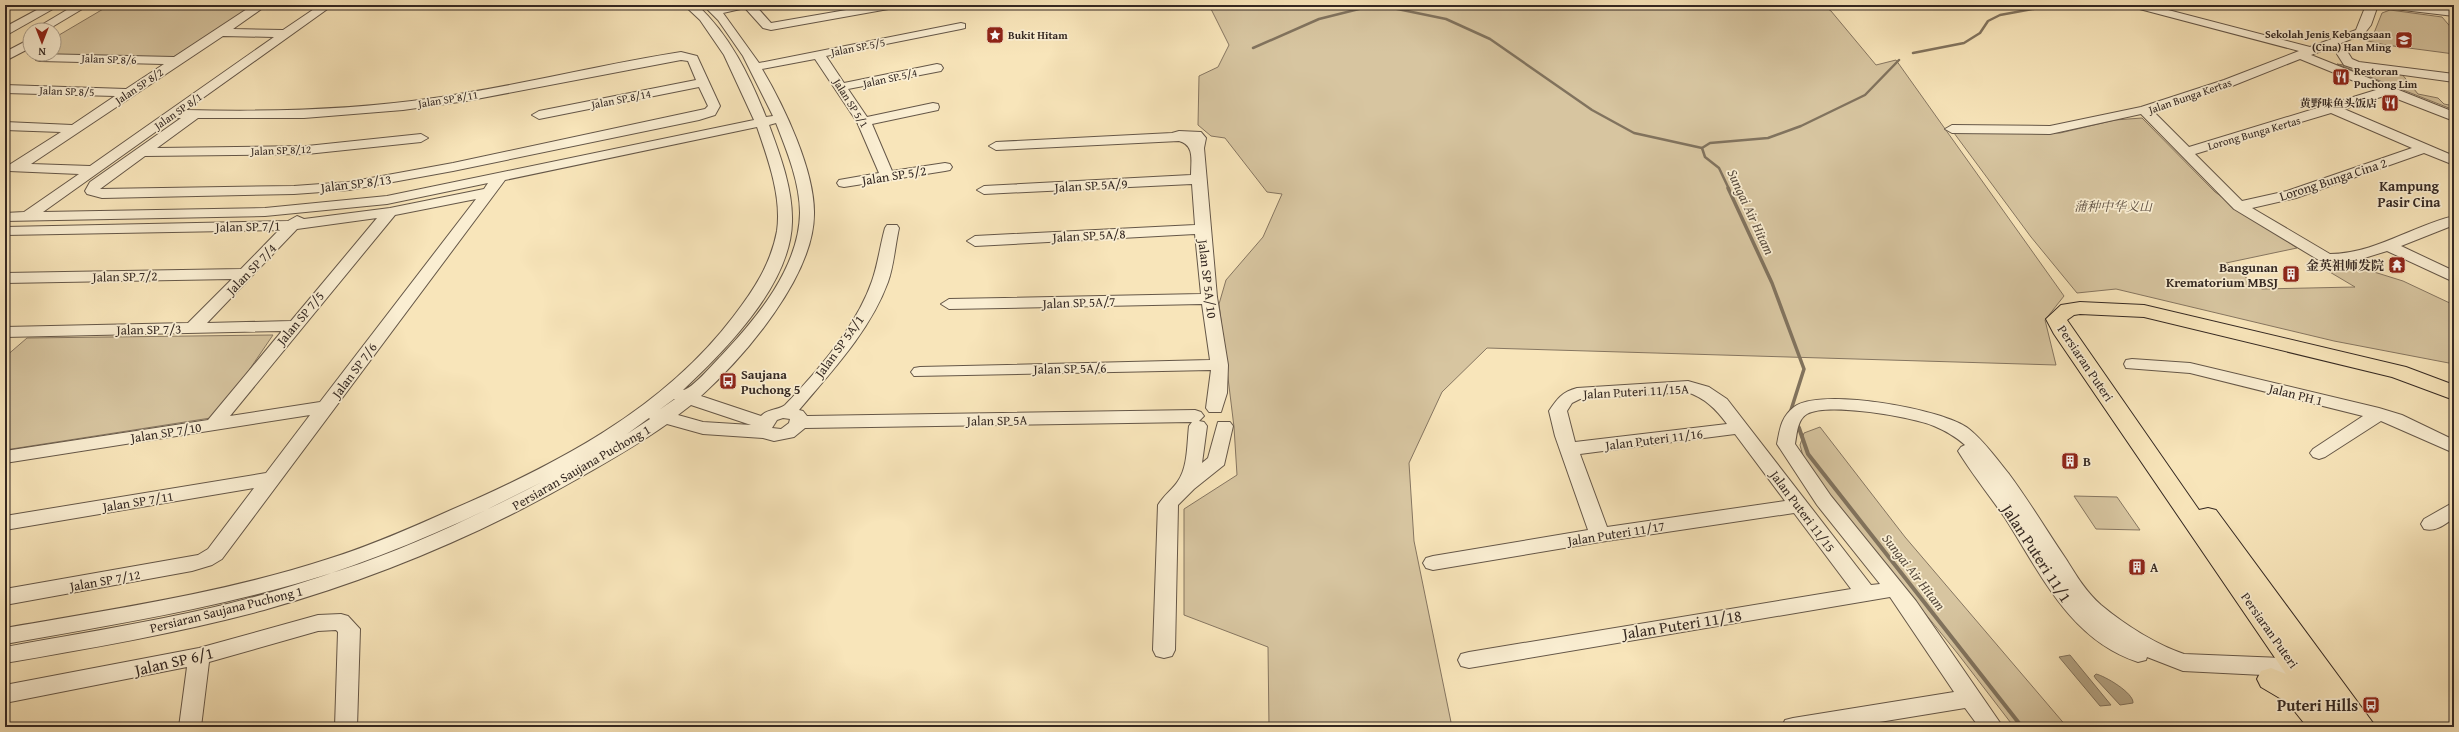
<svg xmlns="http://www.w3.org/2000/svg" width="2459" height="732" viewBox="0 0 2459 732" font-family="'Gentium Book Plus','Noto Serif SC',serif">
	<style>
		.green { fill: #d7c5a0; stroke: #867661 }
		.water { fill: #b5a586; stroke: #81735e }
		.lines { fill: none; stroke-linecap: round; stroke-linejoin: round }
		.stream-far2 { stroke: #81735e; stroke-width: 2.5 }
		.stream-far1 { stroke: #81735e; stroke-width: 3.5 }
		.stream { stroke: #81735e; stroke-width: 4 }
		.minor-casing { stroke: #655748; stroke-width: 2 }
		.major-casing { stroke: #342822; stroke-width: 2 }
		.minor { fill: #faeed2; fill-rule: evenodd }
		.major { fill: #f8e5ba; fill-rule: evenodd }
		.labels { text-anchor: middle; stroke-width: 3.5; stroke-linejoin: round; paint-order: stroke }
		.far-poi-label { font-size: 11px; font-weight: bold; fill: #342822; stroke: #faeed2; text-anchor: end }
		.far-street-label { font-size: 11px; fill: #342822; stroke: #faeed2 }
		.street-label { font-size: 13px; fill: #342822; stroke: #faeed2 }
		.park-label { font-size: 13px; font-style: italic; fill: #5d4f42; stroke: #faeed2 }
		.poi-label { font-size: 13px; font-weight: bold; fill: #342822; stroke: #faeed2; text-anchor: start }
		.neighbourhood-label { font-size: 14px; font-weight: bold; fill: #342822; stroke: #faeed2 }
		.water-label { font-size: 14px; font-style: italic; fill: #5b4e40; stroke: #faeed2 }
		.near-street-label { font-size: 16px; fill: #342822; stroke: #faeed2 }
		.near-poi-label { font-size: 16px; font-weight: bold; fill: #342822; stroke: #faeed2; text-anchor: end }
	</style>
	<rect width="100%" height="100%" fill="#f8e5ba"/>
	<filter id="stains"><feTurbulence type="fractalNoise" baseFrequency=".005" numOctaves="4"/><feColorMatrix values="0 0 0 0 .2 0 0 0 0 .09 0 0 0 0 .02 0 0 0 .5 -.17"/></filter>
	<radialGradient id="worn" r=".72"><stop offset=".6" stop-color="#630" stop-opacity="0"/><stop offset="1" stop-color="#630" stop-opacity=".3"/></radialGradient>
	<g class="green">
		<path d="M110,5L249,9L172,58L27,54L30,52L54,54V38Z"/>
		<path d="M1212,5H1822L1831,11L1876,65L1896,60L2064,296L2045,320L2056,365L1487,348L1442,392L1409,463L1414,541L1452,727H1269L1268,647L1184,615V509L1237,475L1234,427L1219,304L1226,280L1263,237L1282,194L1267,192L1225,138L1211,136L1198,125L1199,76L1218,67L1229,45L1211,9Z"/>
		<path d="M2390,10L2442,17L2454,31V54L2386,45L2359,39L2374,33L2382,13Z"/>
		<path d="M2337,64L2401,73L2418,94L2438,98L2444,104L2454,106V110Z"/>
		<path d="M2142,118L2215,192L2297,248L2226,263L2262,289L2355,287L2323,268L2321,264L2358,267L2403,281L2454,305V364L2334,341L2116,289L2077,293L2031,237L1954,133H2060L2115,120Z"/>
		<path d="M273,335L217,417L5,450V357L27,338Z"/>
		<path d="M1820,427L1905,537L2067,727H2014L1958,654L1806,467L1800,445L1804,433Z"/>
		<path d="M2074,496L2117,497L2140,530L2096,529Z"/>
	</g>
	<g class="water">
		<path d="M2070,655L2111,705L2100,706L2059,657Z"/>
		<path d="M2096,674C2105,676 2134,693 2133,703L2120,705L2096,679L2094,676Z"/>
	</g>
	<g class="lines">
		<g class="stream-far2">
			<path d="M1378,5L1446,19L1490,39L1592,110L1634,133L1702,148"/>
			<path d="M1253,48L1319,19L1375,5"/>
			<path d="M1913,53L1964,43L1980,33L1988,21L2000,15L2055,5"/>
			<path d="M1729,189L1719,168L1705,157L1702,148L1710,143L1768,138L1801,126L1865,95L1899,60"/>
		</g>
		<g class="stream-far1">
			<path d="M1728,188L1772,283L1804,369L1791,410"/>
			<path d="M1798,425L1799,429"/>
		</g>
		<path class="stream" d="M1799,428L1808,454L2022,727"/>
		<defs>
			<g id="minor">
				<path d="M46,5H60L5,36V27Z"/>
				<path d="M75,5H89L47,30H33Z"/>
				<path d="M253,5H267L233,29L283,30L320,5H333L186,110C269,112 352,110 434,98C517,86 598,65 681,52L697,56L720,106L715,115L699,120L453,171L349,190L294,194L102,198L87,194L85,191L90,182L181,118H175L43,212L265,208L387,196L754,120L724,55L700,20L684,5H697C730,35 750,77 766,117L773,116L743,56L718,20L703,5H715L718,7L755,5L771,23L875,5H900L894,8L771,30L763,28L745,8L723,13L759,63L961,23L965,24V28L961,29L826,56L844,83L937,64L941,65L943,68L941,71L848,89L867,117L933,103L938,104L939,107L938,110L872,124L892,171L945,163L950,164L952,167L950,170L945,171L844,187L839,186L837,183L839,180L879,173L857,122L815,59L762,69C784,106 815,171 814,214C814,276 745,356 701,396L761,416C767,409 779,410 785,405C817,372 857,325 872,281C878,264 880,246 885,228L887,225H897L899,228C895,246 894,265 888,282C870,331 832,371 799,410L803,411L807,416L1195,410L1201,412L1204,416L1199,421L1204,422L1207,426L1202,463L1208,458L1218,422H1230L1233,426L1224,465L1194,489L1178,505L1175,650L1172,656L1164,658L1156,656L1153,650L1158,505C1164,495 1173,489 1178,481C1188,467 1187,443 1189,426L1192,422L805,428L794,437L774,441L763,438L703,434L667,424C639,444 609,461 579,478C480,535 374,579 264,610C179,633 91,648 5,663V647C92,631 180,618 265,594C362,566 454,528 542,482C477,515 410,548 341,570C232,606 117,624 5,644V628C113,609 224,593 328,559C370,546 411,528 451,510C557,464 662,410 733,317C753,291 771,264 777,231C782,197 768,159 757,127L505,180L222,559L212,565L192,571L5,605V589L198,555L208,549L254,488L5,530V516L266,473L310,415L5,463V451L208,420L282,331L5,337V327L188,323L232,279L5,283V273L241,269L279,230L5,235V227L288,221L297,216L304,219L390,208L484,189L488,183L387,204L265,216L5,221V213L24,212L79,174L9,171L7,168L9,165L61,132L5,130V122L72,125L115,96L5,93V85L126,89L164,64L40,61L36,60L34,57L36,54L174,57ZM223,36L274,37L90,166L31,164ZM681,60L688,61L696,80L539,111L532,115L539,119L699,87L708,106L705,109L453,163L349,182L294,186L100,189L145,156L307,154L421,142L428,138L421,134L307,146L157,148L198,118H304L403,110L466,101ZM776,123C787,151 800,183 800,213C799,268 756,319 721,356C714,363 691,390 683,390C726,350 791,284 792,222C793,189 780,155 769,125ZM476,199L320,402L230,416L395,215ZM377,218L291,321L207,323L297,229ZM674,399H675L659,410ZM691,405L751,425L703,422L678,415ZM649,418L650,419L627,434ZM783,418L790,419L789,423L781,429L772,428L777,420Z"/>
				<path d="M2130,5H2149L2310,47L2356,30L2366,5H2378L2371,25L2364,34L2311,55L2454,112V121L2387,95L2344,109L2454,156V165L2424,153L2296,198L2252,208L2330,254C2374,254 2412,226 2454,216V225L2401,246L2454,271V282L2387,251L2345,264L2322,262L2234,209L2141,114L2050,134L1952,133L1945,129L1952,125L2050,126L2141,107L2224,80L2299,51L2132,7ZM2300,59L2376,90L2189,147L2153,111L2232,86ZM2331,113L2412,148L2287,191L2242,201L2195,154Z"/>
				<path d="M2380,5H2415L2454,10V16L2386,8Z"/>
				<path d="M30,39V48L5,61V52Z"/>
				<path d="M2343,50L2347,51L2352,59L2359,62L2454,74V82L2353,68L2344,65L2337,54Z"/>
				<path d="M1179,131L1201,132L1206,138L1204,148L1217,297L1228,365L1227,393L1221,412H1209L1206,408L1211,370L914,376L911,372L914,368L920,367L1210,360L1202,304L949,309L941,304L949,299L1201,294L1195,234L975,246L967,241L975,236L1195,225L1192,184L984,194L977,190L984,186L1191,175C1191,161 1195,145 1179,141L996,150L989,146L996,142L1172,133Z"/>
				<path d="M2132,359L2190,363L2379,408L2402,415L2454,440V453L2381,421L2325,457L2319,459L2313,457L2310,453L2313,449L2363,416L2190,373L2126,368L2124,364L2126,360Z"/>
				<path d="M1688,381L1709,387L1727,399L1871,585L1880,584L1817,505L1777,444C1780,429 1781,417 1794,407C1820,387 1944,409 1969,429C1985,442 1996,458 2009,474C2029,501 2047,531 2066,559C2076,575 2086,592 2101,605C2124,624 2155,644 2184,654L2303,659L2311,662L2314,668L2311,674L2303,677L2183,671L2147,657L2146,660L2138,662C2070,640 2041,574 2005,518C1990,496 1972,474 1958,451L1961,447L1965,445C1956,437 1946,431 1934,426C1912,417 1828,402 1807,414C1797,420 1797,434 1795,444L1831,496L1916,601L2003,727H1979L1965,708L1849,727H1782L1785,720L1793,718L1954,692L1890,597L1469,668L1461,666L1458,660L1461,654L1469,652L1851,589L1794,513L1600,542L1433,570L1426,568L1423,563L1426,558L1433,556L1588,530L1555,436L1549,411C1557,399 1562,392 1577,388ZM1687,392C1705,398 1716,409 1727,424L1575,442L1567,411L1572,403L1580,399ZM1735,434L1785,501L1607,527L1580,454Z"/>
				<path d="M2454,502V518C2444,525 2436,532 2424,529L2421,524L2424,519Z"/>
				<path d="M341,614L348,616L360,629L357,727H335L338,632L336,630L318,631L209,662L201,727H179L187,667L5,703V685L199,648L318,615Z"/>
			</g>
			<path id="major" d="M2080,302L2144,305L2406,367L2454,385V400L2392,377L2144,317L2080,314L2074,315L2067,320L2199,510L2208,508L2216,510L2376,727H2322L2320,724L2314,726L2304,723L2288,703L2261,687L2257,679L2261,671L2271,668L2286,674L2054,334L2046,319L2061,305Z"/>
		</defs>
		<use href="#minor" class="minor-casing"/>
		<use href="#major" class="major-casing"/>
		<use href="#minor" class="minor"/>
		<use href="#major" class="major"/>
	</g>
	<defs>
		<symbol id="sight-square" viewBox="-11 -11 22 22"><rect x="-9" y="-9" width="18" height="18" rx="4" fill="#8f2418" stroke="#faeed2"/><path d="M0-6L1.8-2.2L6-1.7L2.9 1.2L3.7 5.4L0 3.3L-3.7 5.4L-2.9 1.2L-6-1.7L-1.8-2.2Z" fill="#fff"/></symbol>
		<symbol id="school-square" viewBox="-11 -11 22 22"><rect x="-9" y="-9" width="18" height="18" rx="4" fill="#8f2418" stroke="#faeed2"/><path d="M0-5L7-2L0 1L-7-2ZM-4 1L0 2.5L4 1V4Q0 6-4 4Z" fill="#fff"/></symbol>
		<symbol id="restaurant-square" viewBox="-11 -11 22 22"><rect x="-9" y="-9" width="18" height="18" rx="4" fill="#8f2418" stroke="#faeed2"/><path d="M-5-6h1v4h1v-4h1v4h1v-4h1v5L-1.5 .5V6h-2V.5L-5-1ZM5-6V6H3V1.5H1.5Q1.5-4 5-6Z" fill="#fff"/></symbol>
		<symbol id="temple-square" viewBox="-11 -11 22 22"><rect x="-9" y="-9" width="18" height="18" rx="4" fill="#8f2418" stroke="#faeed2"/><path d="M0-6L5-2H3V0L6.5 2.5H4V6H1.5V3h-3V6H-4V2.5H-6.5L-3 0V-2H-5Z" fill="#fff"/></symbol>
		<symbol id="building-square" viewBox="-11 -11 22 22"><rect x="-9" y="-9" width="18" height="18" rx="4" fill="#8f2418" stroke="#faeed2"/><path d="M-4-6H4V6H1V3H-1V6H-4ZM-2.5-4.3h1.7v1.8h-1.7ZM.8-4.3h1.7v1.8H.8ZM-2.5-1h1.7V.8h-1.7ZM.8-1h1.7V.8H.8Z" fill="#fff"/></symbol>
		<symbol id="bus-square" viewBox="-11 -11 22 22"><rect x="-9" y="-9" width="18" height="18" rx="4" fill="#8f2418" stroke="#faeed2"/><path d="M-5-6H5V4H4V6H2V4H-2V6H-4V4H-5ZM-3.5-4V0h7V-4ZM-3.5 1.2v1.5H-2V1.2ZM2 1.2v1.5H3.5V1.2Z" fill="#fff"/></symbol>
	</defs>
	<g fill-rule="evenodd">
		<use href="#sight-square" x="985" y="25" width="20" height="20"/>
		<use href="#school-square" x="2394" y="30" width="20" height="20"/>
		<use href="#restaurant-square" x="2331" y="67" width="20" height="20"/>
		<use href="#restaurant-square" x="2380" y="93" width="20" height="20"/>
		<use href="#temple-square" x="2387" y="255" width="20" height="20"/>
		<use href="#building-square" x="2281" y="264" width="20" height="20"/>
		<use href="#bus-square" x="718" y="371" width="20" height="20"/>
		<use href="#building-square" x="2060" y="451" width="20" height="20"/>
		<use href="#building-square" x="2127" y="557" width="20" height="20"/>
		<use href="#bus-square" x="2361" y="695" width="20" height="20"/>
	</g>
	<g class="labels">
		<g class="far-poi-label">
			<text x="2391" y="38">Sekolah Jenis Kebangsaan<tspan x="2391" dy="13">(Cina) Han Ming</tspan></text>
			<text x="1008" y="39" text-anchor="start">Bukit Hitam</text>
			<text x="2354" y="75" text-anchor="start">Restoran<tspan x="2354" dy="13">Puchong Lim</tspan></text>
			<text x="2377" y="107">黄野味鱼头饭店</text>
		</g>
		<g class="far-street-label">
			<text transform="translate(858 47) rotate(-11)" y="4">Jalan SP 5/5</text>
			<text transform="translate(109 59) rotate(2)" y="4">Jalan SP 8/6</text>
			<text transform="translate(890 78) rotate(-12)" y="4">Jalan SP 5/4</text>
			<text transform="translate(139 86) rotate(-34)" y="4">Jalan SP 8/2</text>
			<text transform="translate(67 91) rotate(2)" y="4">Jalan SP 8/5</text>
			<text transform="translate(2190 96) rotate(-19)" y="4">Jalan Bunga Kertas</text>
			<text transform="translate(448 99) rotate(-9)" y="4">Jalan SP 8/11</text>
			<text transform="translate(621 99) rotate(-11)" y="4">Jalan SP 8/14</text>
			<text transform="translate(851 103) rotate(58)" y="4">Jalan SP 5/1</text>
			<text transform="translate(178 111) rotate(-35)" y="4">Jalan SP 8/1</text>
			<text transform="translate(2254 133) rotate(-16)" y="4">Lorong Bunga Kertas</text>
			<text transform="translate(281 150) rotate(-2)" y="4">Jalan SP 8/12</text>
		</g>
		<g class="street-label">
			<text transform="translate(894 175) rotate(-9)" y="5">Jalan SP 5/2</text>
			<text transform="translate(2333 179) rotate(-18)" y="5">Lorong Bunga Cina 2</text>
			<text transform="translate(356 183) rotate(-7)" y="5">Jalan SP 8/13</text>
			<text transform="translate(1091 185) rotate(-3)" y="5">Jalan SP 5A/9</text>
			<text transform="translate(248 226) rotate(-1)" y="5">Jalan SP 7/1</text>
			<text transform="translate(1089 235) rotate(-3)" y="5">Jalan SP 5A/8</text>
			<text transform="translate(251 269) rotate(-46)" y="5">Jalan SP 7/4</text>
			<text transform="translate(125 276) rotate(-1)" y="5">Jalan SP 7/2</text>
			<text transform="translate(1208 279) rotate(83)" y="5">Jalan SP 5A/10</text>
			<text transform="translate(1079 302) rotate(-2)" y="5">Jalan SP 5A/7</text>
			<text transform="translate(300 318) rotate(-50)" y="5">Jalan SP 7/5</text>
			<text transform="translate(149 329) rotate(-1)" y="5">Jalan SP 7/3</text>
			<text transform="translate(839 346) rotate(-54)" y="5">Jalan SP 5A/1</text>
			<text transform="translate(2086 363) rotate(56)" y="5">Persiaran Puteri</text>
			<text transform="translate(1070 368) rotate(-1)" y="5">Jalan SP 5A/6</text>
			<text transform="translate(354 370) rotate(-53)" y="5">Jalan SP 7/6</text>
			<text transform="translate(1636 391) rotate(-3)" y="5">Jalan Puteri 11/15A</text>
			<text transform="translate(2296 394) rotate(14)" y="5">Jalan PH 1</text>
			<text transform="translate(997 420) rotate(-1)" y="5">Jalan SP 5A</text>
			<text transform="translate(166 432) rotate(-9)" y="5">Jalan SP 7/10</text>
			<text transform="translate(1654 439) rotate(-7)" y="5">Jalan Puteri 11/16</text>
			<text transform="translate(581 467) rotate(-30)" y="5">Persiaran Saujana Puchong 1</text>
			<text transform="translate(138 501) rotate(-9)" y="5">Jalan SP 7/11</text>
			<text transform="translate(1803 511) rotate(53)" y="5">Jalan Puteri 11/15</text>
			<text transform="translate(1616 533) rotate(-9)" y="5">Jalan Puteri 11/17</text>
			<text transform="translate(105 580) rotate(-10)" y="5">Jalan SP 7/12</text>
			<text transform="translate(226 609) rotate(-14)" y="5">Persiaran Saujana Puchong 1</text>
			<text transform="translate(2270 630) rotate(55)" y="5">Persiaran Puteri</text>
		</g>
		<g class="park-label">
			<text x="2113" y="211">蒲种中华义山</text>
		</g>
		<g class="poi-label">
			<text x="2384" y="270" text-anchor="end">金英祖师发院</text>
			<text x="2278" y="272" text-anchor="end">Bangunan<tspan x="2278" dy="15">Krematorium MBSJ</tspan></text>
			<text x="741" y="379">Saujana<tspan x="741" dy="15">Puchong 5</tspan></text>
			<text x="2083" y="466">B</text>
			<text x="2150" y="572">A</text>
		</g>
		<g class="neighbourhood-label">
			<text x="2409" y="191">Kampung<tspan x="2409" dy="16">Pasir Cina</tspan></text>
		</g>
		<g class="water-label">
			<text transform="translate(1751 212) rotate(65)" y="5">Sungai Air Hitam</text>
			<text transform="translate(1914 572) rotate(52)" y="5">Sungai Air Hitam</text>
		</g>
		<g class="near-street-label">
			<text transform="translate(2037 553) rotate(57)" y="6">Jalan Puteri 11/1</text>
			<text transform="translate(1682 624) rotate(-9)" y="6">Jalan Puteri 11/18</text>
			<text transform="translate(174 661) rotate(-13)" y="6">Jalan SP 6/1</text>
		</g>
		<g class="near-poi-label">
			<text x="2358" y="711">Puteri Hills</text>
		</g>
	</g>
	<rect width="2459" height="732" fill="none" stroke="#f8e5ba" stroke-width="20"/>
	<rect x="6" y="6" width="2447" height="720" fill="none" stroke="#342822" stroke-width="2"/>
	<rect x="10" y="10" width="2439" height="712" fill="none" stroke="#342822"/>
	<g transform="translate(42 42) rotate(180)"><circle r="19" fill="#faeed2" stroke="#ab9f8c"/>
	<path d="M0-3L7 15L0 10L-7 15Z" fill="#8f2418"/>
	<text y="-6" font-size="11" font-weight="bold" text-anchor="middle" fill="#342822">N</text>
	</g>
	<rect width="100%" height="100%" filter="url(#stains)"/>
	<rect width="100%" height="100%" fill="url(#worn)"/>
</svg>
